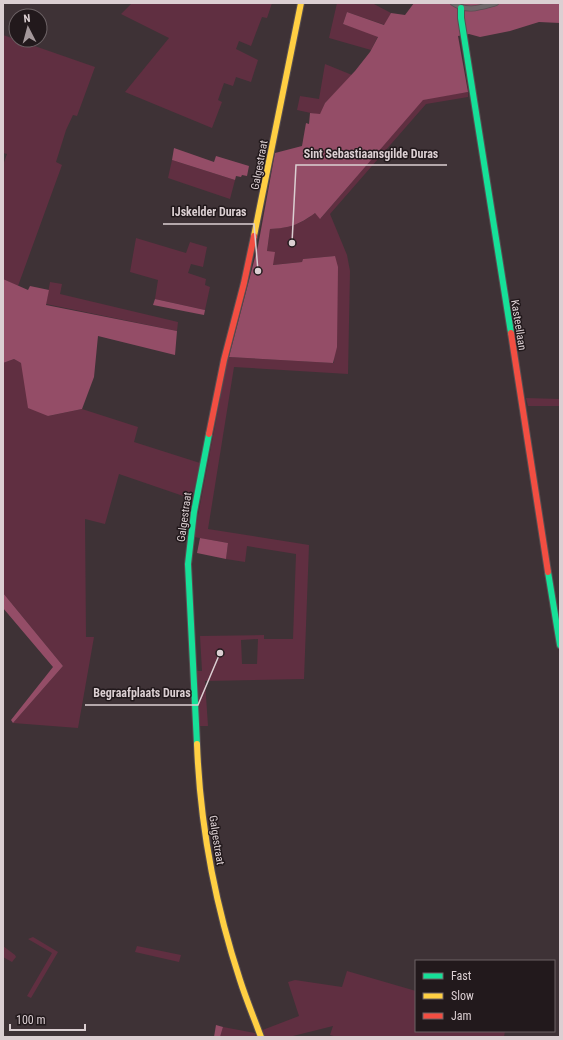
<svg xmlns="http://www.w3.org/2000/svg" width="563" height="1040" viewBox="0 0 563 1040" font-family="'Roboto Condensed',sans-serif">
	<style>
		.green { fill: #602f41; fill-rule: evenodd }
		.forest { fill: #944d67 }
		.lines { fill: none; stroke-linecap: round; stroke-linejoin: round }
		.street-casing { stroke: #584f52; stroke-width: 6 }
		.fast-casing { stroke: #584f52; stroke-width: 8 }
		.slow-casing { stroke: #584f52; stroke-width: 8 }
		.jam-casing { stroke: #584f52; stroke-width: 8 }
		.street { stroke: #6e6568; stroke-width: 4.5 }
		.fast { stroke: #16e098; stroke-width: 6 }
		.slow { stroke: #ffcf43; stroke-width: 6 }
		.jam { stroke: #f24e42; stroke-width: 6 }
		.labels { text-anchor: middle; stroke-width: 3; stroke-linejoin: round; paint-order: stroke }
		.street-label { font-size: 11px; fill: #dbcfd2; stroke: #22191c }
		.leader { fill: none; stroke: #dbcfd2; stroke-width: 1.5 }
		.callout-dot { fill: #dbcfd2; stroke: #22191c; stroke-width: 1.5 }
		.callout-label { font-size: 12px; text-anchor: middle; font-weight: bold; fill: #dbcfd2; stroke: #22191c; stroke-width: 3; stroke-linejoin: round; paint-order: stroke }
	</style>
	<rect width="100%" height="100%" fill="#3e3236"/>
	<g class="green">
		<path d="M132,3H272L267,18L262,17L251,46L239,41L236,49L258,60L251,82L236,77L233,86L224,83L218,100L222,102L212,128L125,92L169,38L121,14Z"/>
		<path d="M337,3H372L391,13L385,25L347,12L343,24L378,36L371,50L329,38Z"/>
		<path d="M3,35L95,67L77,116L73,115L66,130L56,162L62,165L18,286L3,279V165L7,154L3,153Z"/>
		<path d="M325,64L352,75L325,103L320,115L297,110L300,96L319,99Z"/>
		<path d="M468,92V97L426,104L330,214L347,255L350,271L348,374L234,367L208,529L309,545L304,679L205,681L208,726H199L197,671H202L200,636L264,635V639H293L296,554L247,546L245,562L226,559L228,543L194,537L228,357L334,363L335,256L303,259L302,262L272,265L267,251L270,229C288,228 300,225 315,213L321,218L423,99ZM258,639L257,664H242L241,640Z"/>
		<path d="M172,160L235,180L230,199L168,178Z"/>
		<path d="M136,238L186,253L190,242L207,247L203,267L191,264L188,273L206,279L205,285L210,287L205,310L155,299L158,280L130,272Z"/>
		<path d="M50,282L62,284L60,294L178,322L177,331L46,304Z"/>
		<path d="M14,359L21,363L48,416L82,409L138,427L134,442L200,463L192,499L119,474L105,524L85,519L86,637H94L78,728L13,723L63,666L3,593V363Z"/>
		<path d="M526,398L560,399V406H528Z"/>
		<path d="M33,937L58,952L31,998L27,996L52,953L28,939Z"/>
		<path d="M3,946L15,955L16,957L12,962L3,957Z"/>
		<path d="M137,946L181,955L179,962L135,952Z"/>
		<path d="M347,971L416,991V1031H505L504,1037H337L330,1035L333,1026L289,1037H263L260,1031L299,1016L288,982L295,980L342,987Z"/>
		<path d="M223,1027L255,1033L256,1037H220Z"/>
	</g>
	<g class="forest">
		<path d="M414,3H560V23L539,22L510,31L480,37L469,34L458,36L468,92L423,100L320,219L315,213C299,225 289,228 270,229L267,251L275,252L273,265L302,262L303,259L335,256L338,267L337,347L333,363L229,357L258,246L275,153L302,146L306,123L309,124L310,113L320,114L325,103L355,71L370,52L378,37L343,24L347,12L384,25L391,13L405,15Z"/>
		<path d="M174,148L214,162L216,156L249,166L247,176L242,175L241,177L236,176L235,180L172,160Z"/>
		<path d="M3,279L28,290L30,286L49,290L46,305L177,331L175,355L98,336L94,377L82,409L48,416L28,408L21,363L14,359L3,363Z"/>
		<path d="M155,299L205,310L204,315L153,305Z"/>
		<path d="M200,538L228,543L226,559L197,553Z"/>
		<path d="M3,593L63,666L13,723L11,720L53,667L3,608Z"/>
		<path d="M216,1025L223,1027L220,1037H214Z"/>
	</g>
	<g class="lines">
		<defs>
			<path id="street" d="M453,3C467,13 481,7 496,3"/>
			<g id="fast">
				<path d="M461,8V18L511,333"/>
				<path d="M548,572L560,645"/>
				<path d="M197,744L188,564L194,512L209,434"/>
			</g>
			<g id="slow">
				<path d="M254,236L301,3"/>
				<path d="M197,744C200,825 215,904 240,980C246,999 254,1018 261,1037"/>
			</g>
			<g id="jam">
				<path d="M511,333L548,572"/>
				<path d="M209,434L224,360L244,283L254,236"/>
			</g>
		</defs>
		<use href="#street" class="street-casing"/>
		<use href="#fast" class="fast-casing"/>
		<use href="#slow" class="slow-casing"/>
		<use href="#jam" class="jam-casing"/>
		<use href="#street" class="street"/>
		<use href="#fast" class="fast"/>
		<use href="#slow" class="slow"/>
		<use href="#jam" class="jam"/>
	</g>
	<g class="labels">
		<g class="street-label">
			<text transform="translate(259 165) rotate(-79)" y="4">Galgestraat</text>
			<text transform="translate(519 325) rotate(81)" y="4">Kasteellaan</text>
			<text transform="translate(184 517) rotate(-82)" y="4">Galgestraat</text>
			<text transform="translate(217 840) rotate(81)" y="4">Galgestraat</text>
		</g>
	</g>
	<path class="leader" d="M292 243L296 165H447M258 271L254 224H163M220 653L198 705H85"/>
	<g class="callout-dot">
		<circle cx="292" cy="243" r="4"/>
		<circle cx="258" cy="271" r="4"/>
		<circle cx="220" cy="653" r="4"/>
	</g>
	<g class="callout-label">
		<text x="371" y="158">Sint Sebastiaansgilde Duras</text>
		<text x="209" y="216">IJskelder Duras</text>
		<text x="142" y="697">Begraafplaats Duras</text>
	</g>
	<rect width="563" height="1040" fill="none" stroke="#dbcfd2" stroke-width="8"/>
	<rect x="415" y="960" width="140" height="72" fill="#22191c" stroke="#6c6265"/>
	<rect x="423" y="973" width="20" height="6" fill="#16e098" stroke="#6c6265"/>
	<text x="451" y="980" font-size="12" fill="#dbcfd2">Fast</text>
	<rect x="423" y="993" width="20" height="6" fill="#ffcf43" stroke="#6c6265"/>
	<text x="451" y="1000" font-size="12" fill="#dbcfd2">Slow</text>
	<rect x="423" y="1013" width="20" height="6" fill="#f24e42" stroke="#6c6265"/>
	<text x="451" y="1020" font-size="12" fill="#dbcfd2">Jam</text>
	<g transform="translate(28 28) rotate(354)"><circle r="19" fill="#22191c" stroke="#6c6265"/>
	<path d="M0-3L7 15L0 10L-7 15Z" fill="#a4989b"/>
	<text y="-6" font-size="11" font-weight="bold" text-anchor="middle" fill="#dbcfd2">N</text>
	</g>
	<path d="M10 1024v6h75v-6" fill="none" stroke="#dbcfd2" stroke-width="2"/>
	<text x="16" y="1024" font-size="12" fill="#dbcfd2" stroke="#22191c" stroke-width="3" paint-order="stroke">100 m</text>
</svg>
